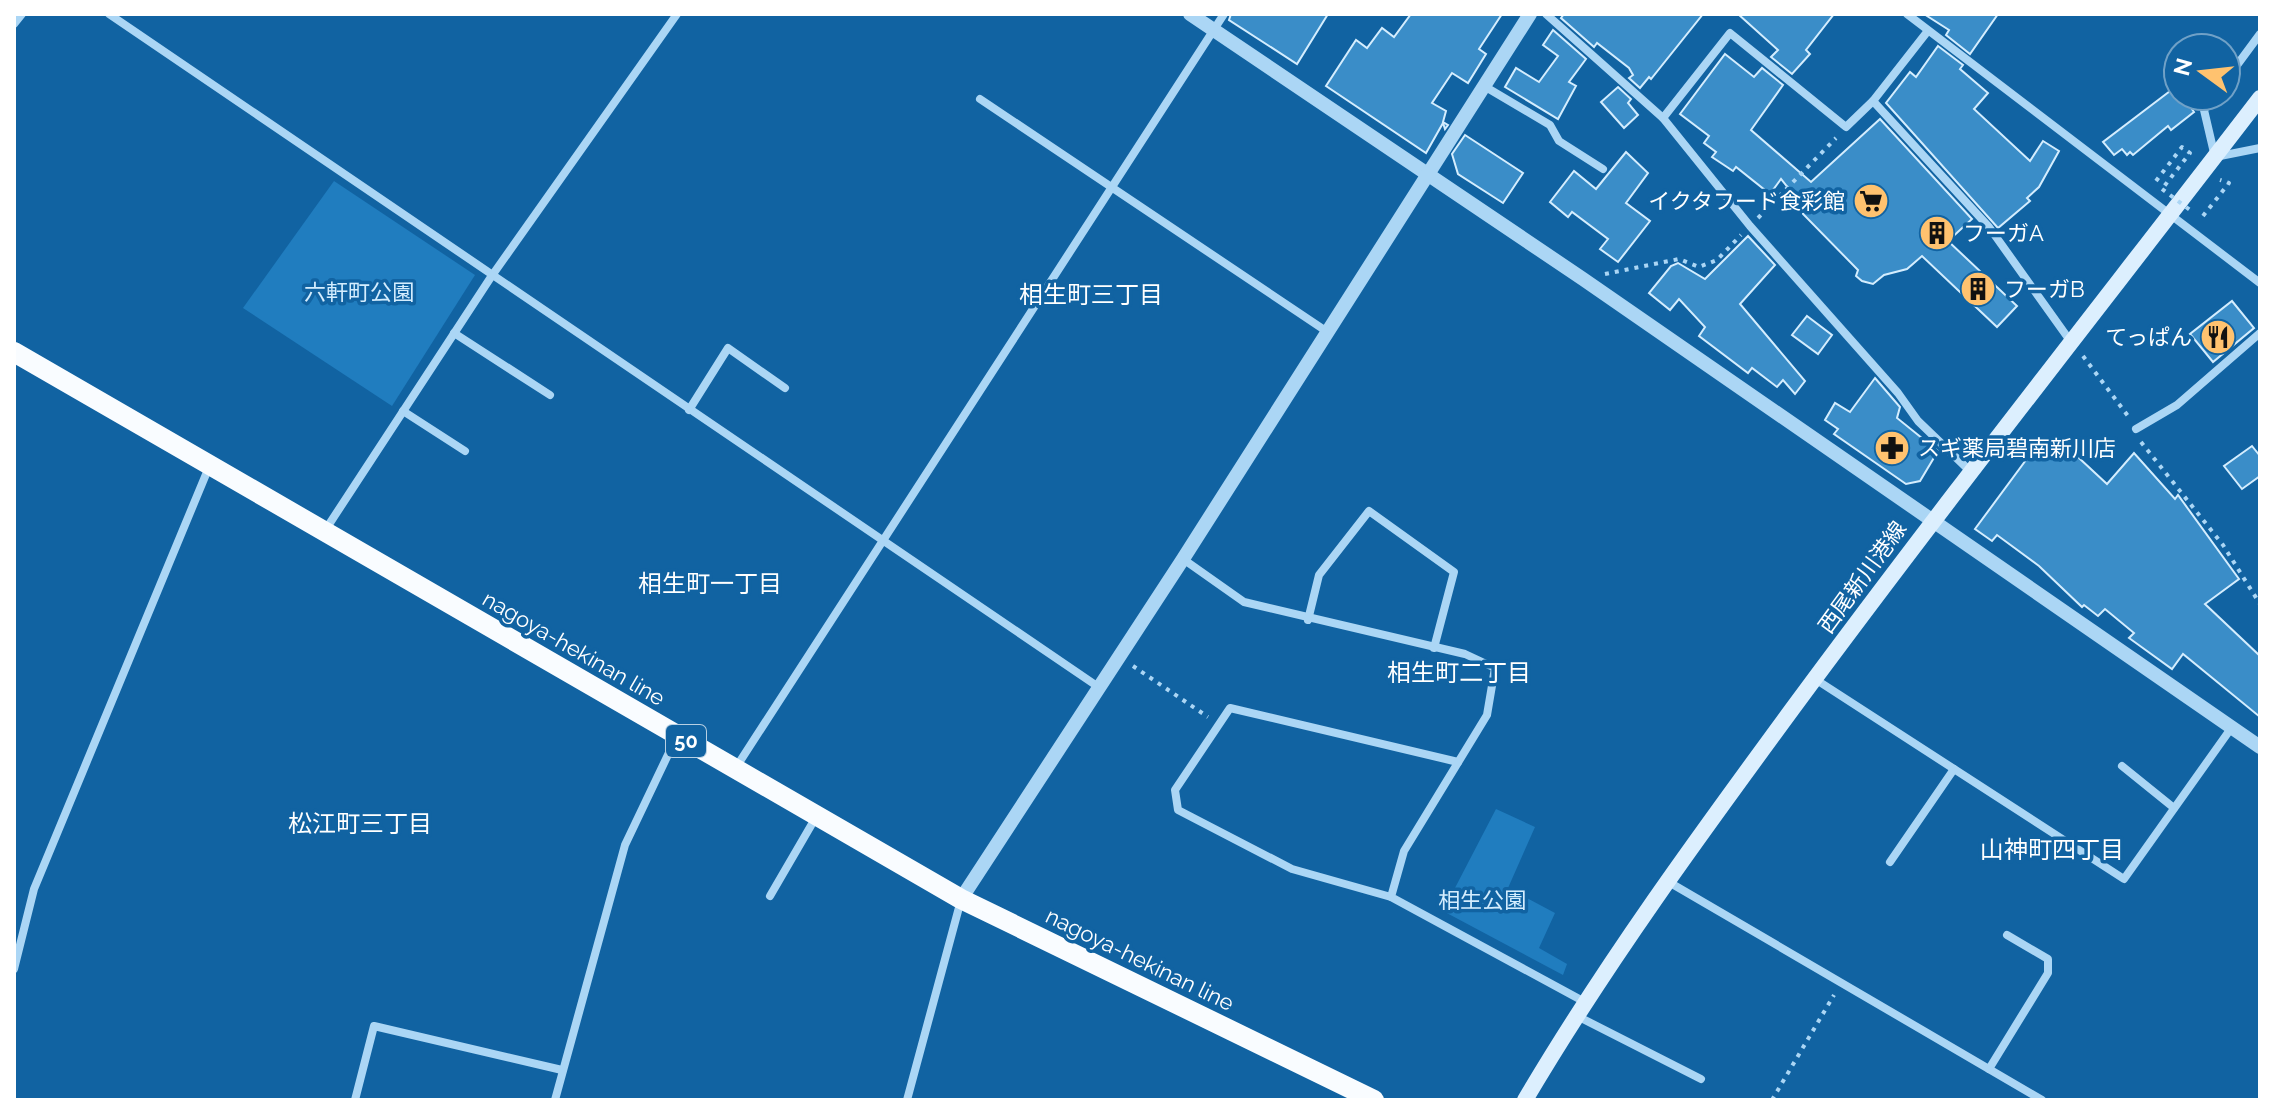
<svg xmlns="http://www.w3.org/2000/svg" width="2274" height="1114" viewBox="0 0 2274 1114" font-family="Raleway,'Noto Sans JP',sans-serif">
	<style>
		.green { fill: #207dbf }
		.building { fill: #3a8dc8; stroke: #d4edfe; stroke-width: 2 }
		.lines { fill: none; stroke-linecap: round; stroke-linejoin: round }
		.path { stroke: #abd6f5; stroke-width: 4; stroke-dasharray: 4 6; stroke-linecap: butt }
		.minor { stroke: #abd6f5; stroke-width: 8 }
		.tertiary { stroke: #abd6f5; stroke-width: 14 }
		.secondary { stroke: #dceffe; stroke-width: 16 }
		.primary { stroke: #f9fcff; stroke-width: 20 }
		.path-bridge { stroke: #abd6f5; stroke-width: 4; stroke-dasharray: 4 6; stroke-linecap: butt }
		.labels { text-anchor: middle; stroke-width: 7; stroke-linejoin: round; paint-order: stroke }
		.shield { fill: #1163a2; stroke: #b8d0e3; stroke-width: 2 }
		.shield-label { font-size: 20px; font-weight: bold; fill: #fff }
		.poi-label { font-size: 22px; fill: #fff; stroke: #1163a2; text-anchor: start }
		.park-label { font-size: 22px; fill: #d4edfe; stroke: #1163a2 }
		.street-label { font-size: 22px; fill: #fff; stroke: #1163a2 }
		.neighbourhood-label { font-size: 24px; fill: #fff; stroke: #1163a2 }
	</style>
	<rect width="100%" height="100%" fill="#1163a2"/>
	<g class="green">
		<path d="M334,181L475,275L392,406L243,308Z"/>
		<path d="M1496,809L1535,827L1508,888L1555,913L1539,948L1567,964L1563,975L1443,911Z"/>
	</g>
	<g class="building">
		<path d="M1231,14H1328L1297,64L1229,20Z"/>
		<path d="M1411,14H1502L1479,49L1486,54L1468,83L1452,73L1432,103L1446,111L1443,122L1448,125L1445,129L1443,123L1426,153L1326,86L1356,40L1367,48L1382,28L1394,37Z"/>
		<path d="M1564,14H1703L1651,79L1649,77L1640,88L1629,78L1633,75L1629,68L1597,43L1594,47L1561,18Z"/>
		<path d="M1738,14H1834L1806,50L1810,54L1792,74L1771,57L1778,50Z"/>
		<path d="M1924,14H1998L1970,54L1946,35L1949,30Z"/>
		<path d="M1553,30L1586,59L1569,82L1576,86L1558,119L1505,87L1516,68L1539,82L1558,56L1543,45Z"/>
		<path d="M1938,46L1963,65L1960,69L1988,93L1974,109L2030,161L2043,141L2059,151L2039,187L2027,198L2030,201L1998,228L1886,103L1910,72L1916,77Z"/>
		<path d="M1725,54L1754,77L1762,68L1783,85L1751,130L1811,182L1880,119L1972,219L1948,241L2017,306L1997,327L1922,256L1907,269L1884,275L1873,284L1862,281L1856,276L1858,270L1803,214L1804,208L1781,179L1770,194L1736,167L1733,171L1712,157L1716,152L1704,143L1709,136L1680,114Z"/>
		<path d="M2178,85V96H2201L2189,105L2194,112L2171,130L2168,126L2133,155L2130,152L2127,155L2122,149L2114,155L2103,142Z"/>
		<path d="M1618,87L1631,99L1628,103L1638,115L1624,128L1601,102Z"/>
		<path d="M1465,135L1523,173L1503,203L1458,174L1452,154Z"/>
		<path d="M1626,152L1648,173L1626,203L1650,221L1618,262L1600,249L1608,239L1572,212L1568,217L1550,202L1574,171L1596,189Z"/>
		<path d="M1748,236L1775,265L1740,304L1805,381L1795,394L1783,380L1777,387L1752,368L1748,373L1699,336L1705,327L1679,299L1670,310L1649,293L1671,266L1678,263L1705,279Z"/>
		<path d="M2232,301L2254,328L2213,362L2190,334Z"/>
		<path d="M1807,316L1832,335L1818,354L1792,335Z"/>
		<path d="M1875,378L1900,407L1897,418L1938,451L1920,481L1906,484L1834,434L1838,429L1825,420L1835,403L1850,412Z"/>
		<path d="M2040,441L2056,456L2065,445L2107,484L2134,453L2175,499L2178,495L2239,579L2205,604L2260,656V717L2183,654L2172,669L2129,638L2134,633L2105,609L2098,616L2084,605L2082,607L2039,566L1997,535L1992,541L1975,529Z"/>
		<path d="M2252,446L2260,456V476L2242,489L2224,466Z"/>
	</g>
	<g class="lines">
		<g class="path">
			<path d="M2156,181L2182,147L2190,153L2162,189"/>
			<path d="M2203,216L2229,183L2220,180"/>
			<path d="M1758,218L1836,138"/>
			<path d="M1605,274L1679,259L1699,267L1717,260L1741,235"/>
			<path d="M2083,356L2128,416"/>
			<path d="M2141,442L2223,545L2260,604"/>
			<path d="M1133,666L1208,717"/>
			<path d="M1772,1100L1834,995"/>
		</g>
		<g class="minor">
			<path d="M109,14L1097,686"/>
			<path d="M1546,14L1663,118"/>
			<path d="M1907,14L2260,283"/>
			<path d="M14,24L22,14"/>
			<path d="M1927,32L1873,101L1846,127L1730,33L1663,118L1750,226L1898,393L1918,421L1970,471"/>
			<path d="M2226,80L2260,34"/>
			<path d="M1484,86L1550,125L1559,141L1603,169"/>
			<path d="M2214,96L2204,110L2215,157L2260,148"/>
			<path d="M980,99L1326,331"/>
			<path d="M1873,101L1989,227L2071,342"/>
			<path d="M454,333L550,395"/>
			<path d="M689,410L728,348L785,388"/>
			<path d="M403,411L465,451"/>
			<path d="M2136,429L2177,405L2260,333"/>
			<path d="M326,529L491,277L677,14"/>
			<path d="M1183,559L1244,602L1465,654L1495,668L1487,715L1404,851L1391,897L1583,1001"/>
			<path d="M1308,620L1319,575L1369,511L1454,572L1434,648"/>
			<path d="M1815,679L2124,879L2232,727"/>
			<path d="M2122,766L2174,808"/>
			<path d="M735,769L1224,14"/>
			<path d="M1890,862L1954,769"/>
			<path d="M1667,881L2042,1100"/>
			<path d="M770,896L816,817"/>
			<path d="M1391,897L1292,869L1178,810L1175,790L1230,708L1458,762"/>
			<path d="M14,969L34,889L209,467"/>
			<path d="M1577,1016L1701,1079"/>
			<path d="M1989,1069L2048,973V959L2007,935"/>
			<path d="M355,1100L374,1026L562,1070"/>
			<path d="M555,1100L625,845L676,738"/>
			<path d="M907,1100L961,900"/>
		</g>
		<g class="tertiary">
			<path d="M1190,14L1583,279L2260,747"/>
			<path d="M961,899L1183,559L1530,14"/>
		</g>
		<path class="secondary" d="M1525,1100C1606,963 1699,836 1793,708C1945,502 2104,301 2260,98"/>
		<path class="primary" d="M14,352L961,899L1374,1100"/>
		<path class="path-bridge" d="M2162,189L2194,213"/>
	</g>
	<defs>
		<symbol id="supermarket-disc" viewBox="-11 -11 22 22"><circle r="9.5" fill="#ffc26f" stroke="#1163a2"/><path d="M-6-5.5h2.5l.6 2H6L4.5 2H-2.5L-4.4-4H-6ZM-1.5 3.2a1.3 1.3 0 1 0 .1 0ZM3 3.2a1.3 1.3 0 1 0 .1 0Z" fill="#111"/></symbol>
		<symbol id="building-disc" viewBox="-11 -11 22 22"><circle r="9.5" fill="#ffc26f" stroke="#1163a2"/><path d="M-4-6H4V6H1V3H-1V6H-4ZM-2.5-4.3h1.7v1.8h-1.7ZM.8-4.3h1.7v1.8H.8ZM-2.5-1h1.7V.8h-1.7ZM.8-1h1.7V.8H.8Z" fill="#111"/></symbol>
		<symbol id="restaurant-disc" viewBox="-11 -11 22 22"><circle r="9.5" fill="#ffc26f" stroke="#1163a2"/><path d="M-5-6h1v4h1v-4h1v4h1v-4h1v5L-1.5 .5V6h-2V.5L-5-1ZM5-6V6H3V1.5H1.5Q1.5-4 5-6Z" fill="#111"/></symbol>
		<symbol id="pharmacy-disc" viewBox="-11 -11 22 22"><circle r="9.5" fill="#ffc26f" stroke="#1163a2"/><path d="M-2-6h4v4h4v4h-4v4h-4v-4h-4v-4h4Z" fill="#111"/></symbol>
	</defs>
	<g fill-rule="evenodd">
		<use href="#supermarket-disc" x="1851" y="181" width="40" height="40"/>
		<use href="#building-disc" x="1917" y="213" width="40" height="40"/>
		<use href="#building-disc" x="1958" y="269" width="40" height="40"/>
		<use href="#restaurant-disc" x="2198" y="317" width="40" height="40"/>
		<use href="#pharmacy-disc" x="1872" y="428" width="40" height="40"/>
	</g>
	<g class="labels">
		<rect class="shield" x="666" y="725" width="40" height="32" rx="6"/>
		<g class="shield-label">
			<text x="686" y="748">50</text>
		</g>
		<g class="poi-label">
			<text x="1845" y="209" text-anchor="end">イクタフード食彩館</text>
			<text x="1963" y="241">フーガA</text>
			<text x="2004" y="297">フーガB</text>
			<text x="2192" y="345" text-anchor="end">てっぱん</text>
			<text x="1918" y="456">スギ薬局碧南新川店</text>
		</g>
		<g class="park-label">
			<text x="359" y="300">六軒町公園</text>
			<text x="1482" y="908">相生公園</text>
		</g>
		<g class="street-label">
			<text transform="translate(1862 577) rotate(-54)" y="8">西尾新川港線</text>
			<text transform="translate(574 648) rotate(30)" y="8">nagoya-hekinan line</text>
			<text transform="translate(1140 959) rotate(26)" y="8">nagoya-hekinan line</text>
		</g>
		<g class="neighbourhood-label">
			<text x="1091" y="303">相生町三丁目</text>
			<text x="710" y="592">相生町一丁目</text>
			<text x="1459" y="681">相生町二丁目</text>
			<text x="360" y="832">松江町三丁目</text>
			<text x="2052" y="858">山神町四丁目</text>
		</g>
	</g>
	<rect width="2274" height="1114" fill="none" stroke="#ffffff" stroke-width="32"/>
	<g transform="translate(2202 72) rotate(285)"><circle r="38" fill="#1163a2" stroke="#70a1c7" stroke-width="2"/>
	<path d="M0-6L14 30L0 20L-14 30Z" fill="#ffc26f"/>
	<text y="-12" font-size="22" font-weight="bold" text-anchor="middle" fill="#ffffff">N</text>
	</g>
</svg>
